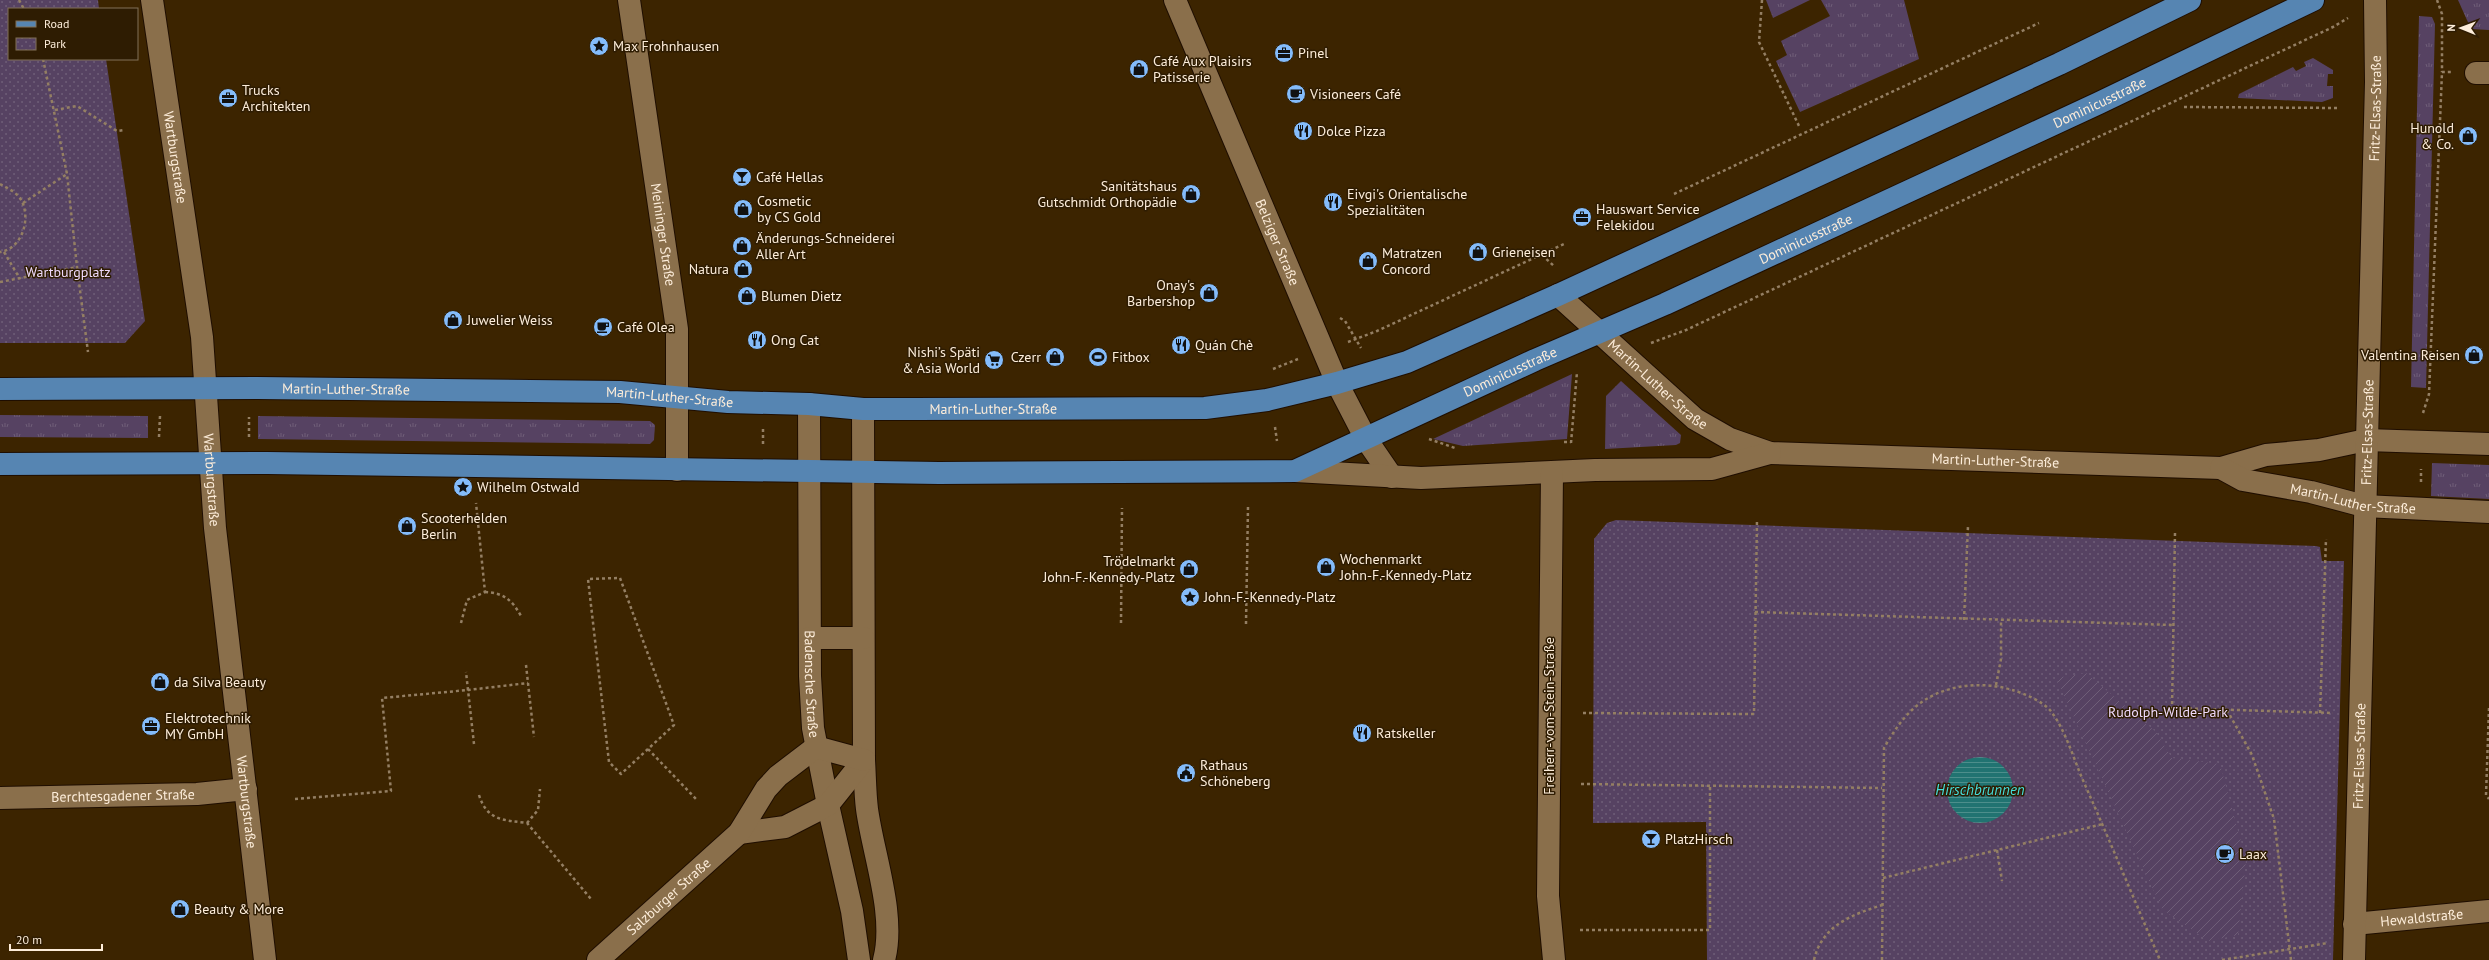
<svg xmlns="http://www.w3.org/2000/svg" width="2489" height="960" viewBox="0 0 2489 960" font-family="'PT Sans',sans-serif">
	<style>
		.grass { fill: url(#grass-tufts) }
		.park { fill: url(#park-dots); fill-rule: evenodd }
		.garden { fill: url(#garden-furrows) }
		.water { fill: url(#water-rules) }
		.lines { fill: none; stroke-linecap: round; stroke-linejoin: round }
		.minor-casing { stroke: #1f0e00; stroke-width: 24 }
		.major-casing { stroke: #1f0e00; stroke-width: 24 }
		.path { stroke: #947f63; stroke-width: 2.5; stroke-dasharray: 3 3; stroke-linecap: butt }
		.minor { stroke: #8a6f4b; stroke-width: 22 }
		.major { stroke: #5685b2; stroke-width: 22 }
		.labels { text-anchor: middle; stroke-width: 3; stroke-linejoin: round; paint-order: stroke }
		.poi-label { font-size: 14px; fill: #fdedda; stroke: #2e1c02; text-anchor: start }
		.street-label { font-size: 14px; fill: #fdedda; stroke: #2e1c02 }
		.park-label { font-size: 14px; fill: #efdafc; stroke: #2e1c02 }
		.water-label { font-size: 15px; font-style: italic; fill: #45dfdb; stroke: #2e1c02 }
	</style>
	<defs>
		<pattern id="grass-tufts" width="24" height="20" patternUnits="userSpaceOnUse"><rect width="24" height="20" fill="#564262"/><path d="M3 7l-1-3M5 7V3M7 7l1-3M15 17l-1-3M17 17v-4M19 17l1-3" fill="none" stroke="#6f5e78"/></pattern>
		<pattern id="park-dots" width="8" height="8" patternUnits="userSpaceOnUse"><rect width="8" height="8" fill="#564262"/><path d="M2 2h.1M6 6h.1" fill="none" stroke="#6f5e78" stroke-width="1.8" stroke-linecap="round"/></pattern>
		<pattern id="garden-furrows" width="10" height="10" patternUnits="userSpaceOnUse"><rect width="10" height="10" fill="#564262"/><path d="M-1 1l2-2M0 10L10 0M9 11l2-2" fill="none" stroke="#6f5e78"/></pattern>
		<pattern id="water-rules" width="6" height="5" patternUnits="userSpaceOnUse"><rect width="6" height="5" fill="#217371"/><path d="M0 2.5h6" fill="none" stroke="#4d8e8b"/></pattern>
	</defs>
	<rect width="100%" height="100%" fill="#3c2400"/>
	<g class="grass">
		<path d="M1766,0H1810L1773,18Z"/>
		<path d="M1821,0H1904L1919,59L1800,112L1776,61L1787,55L1781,41L1830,16Z"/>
		<path d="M2458,0H2489V30L2471,29Z"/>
		<path d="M2419,16L2432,17L2435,24L2426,388L2411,387Z"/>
		<path d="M2313,58L2333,70V74H2328L2327,86H2333V98L2322,102L2238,98L2239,94L2293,67L2296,71L2306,66L2304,62Z"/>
		<path d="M1572,374L1567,439L1463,446L1433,439Z"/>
		<path d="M1621,381L1681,435L1680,443L1676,445L1605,449L1606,396Z"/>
		<path d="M0,415L148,416V438L0,437Z"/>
		<path d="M258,416L650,421L655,425L654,440L650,444L258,439Z"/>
		<path d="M2432,463L2489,465V499L2431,496Z"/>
	</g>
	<g class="park">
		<path d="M0,0H98L99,9H9V59H106L145,321L125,343H0Z"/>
		<path d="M1616,520L2316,546L2320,547L2322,561H2344L2333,960H1707L1706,822L1593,823L1594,539L1607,523ZM1993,760L2008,773L1993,820L1982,823L1970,821C1964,814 1954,807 1949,798C1947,794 1947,787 1948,783C1955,759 1972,761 1993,760Z"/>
	</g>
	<path class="garden" d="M2086,673L2156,732L2172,758L2220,764L2246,860L2238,935L2208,941L2162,909L2056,678Z"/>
	<circle class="water" cx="1980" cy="790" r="33"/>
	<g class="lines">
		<defs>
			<g id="minor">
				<path id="s1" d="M152,0L202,337L215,528L265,960"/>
				<path id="s2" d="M629,0L677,329V470"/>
				<path id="s3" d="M1175,0L1337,383L1366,439L1392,477"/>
				<path d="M2476,73H2489"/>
				<path id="s4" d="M1558,295L1695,419L1730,439L1770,453L2221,468L2266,455L2319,450L2366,440L2489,444"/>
				<path id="s5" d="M809,404L810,676L813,728L828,805L852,911L859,960"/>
				<path d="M863,409L864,760C865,776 865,793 867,809C873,854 896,915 884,960"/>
				<path id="s6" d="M2221,468L2243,480L2311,492L2364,506L2489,512"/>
				<path d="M1295,471L1421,478L1595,470L1712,469L1770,453"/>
				<path d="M1552,473L1548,896L1554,960"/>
				<path d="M810,638H863"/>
				<path id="s7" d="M0,798L197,794L246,789"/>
				<path d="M739,833L785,827L828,805L864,760"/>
				<path id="s8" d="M2354,924L2489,911"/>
				<path id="s9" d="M598,960L739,833L766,789L778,776L816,747L864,760"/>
				<path id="s10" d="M2354,960L2376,82L2375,0"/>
			</g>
			<g id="major">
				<path id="s11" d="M0,389L258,388L620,392L728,402L809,404L863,409H912L1205,408L1267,400L1337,383L1407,362L1558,295L2059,64L2190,0"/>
				<path id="s12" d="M0,464L268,463L939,473L1295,471L1535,360L1665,304L2099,103L2313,0"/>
			</g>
		</defs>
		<use href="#minor" class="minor-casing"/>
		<use href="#major" class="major-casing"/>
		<g class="path">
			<path d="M19,0L24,9"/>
			<path d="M1762,0L1759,42L1799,126"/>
			<path d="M2437,0L2442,14V72"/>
			<path d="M43,59L67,174L77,267"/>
			<path d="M2184,107L2340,108"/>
			<path d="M55,110L77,106L117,131L124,130"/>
			<path d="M0,184C9,189 20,194 23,204C30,222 21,249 0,252"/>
			<path d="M1674,194L2039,23"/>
			<path d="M23,203L67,174"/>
			<path d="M4,252L20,279"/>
			<path d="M1542,255L1555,267"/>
			<path d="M0,282L77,267L88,352"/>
			<path d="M1340,318L1345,321L1361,348"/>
			<path d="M1348,342L1377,331L1566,243"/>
			<path d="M1651,343L1686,330L2333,27L2348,18"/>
			<path d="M1273,369L1298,359"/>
			<path d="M2423,413L2429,394L2442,72H2451"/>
			<path d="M1275,427L1277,441"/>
			<path d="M763,429V444"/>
			<path d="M159,437L160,416"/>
			<path d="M249,437V417"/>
			<path d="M1429,439L1455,448"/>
			<path d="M1564,442H1571"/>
			<path d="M1571,443L1577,372"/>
			<path d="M2421,482V469"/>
			<path d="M2175,533L2172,708L2333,713"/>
			<path d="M485,592C504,593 512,600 521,616"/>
			<path d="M1755,612L2173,625"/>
			<path d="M1964,620L1968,526"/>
			<path d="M461,623L467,600L485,592L476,503"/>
			<path d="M1121,623L1122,508"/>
			<path d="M1246,624L1248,507"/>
			<path d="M526,665L534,737"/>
			<path d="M1996,685L2001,659V621"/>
			<path d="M2489,708L2486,795L2489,799"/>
			<path d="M2227,710L2252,755L2274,819L2291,960"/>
			<path d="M1583,713L1754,714L1757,519"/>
			<path d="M2320,713L2326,539"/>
			<path d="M474,744L468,690L528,683"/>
			<path d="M648,749L621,774L609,762L588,579L620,578L674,725L648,749L697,800"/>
			<path d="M1581,784L1882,788"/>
			<path d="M479,795C487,821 504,820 527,823L591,899"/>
			<path d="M295,799L391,791L382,698L468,690L466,672"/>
			<path d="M527,823L538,810L540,789"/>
			<path d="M1997,850L2002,881"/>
			<path d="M1883,878L2103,824"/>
			<path d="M1580,930H1710V787"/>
			<path d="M1814,960C1822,925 1852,915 1882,905"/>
			<path d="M1882,960L1884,748C1892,734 1901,720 1913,709C1939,685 1980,680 2012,690C2023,693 2042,701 2050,710C2065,729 2073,757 2082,778C2109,839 2134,899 2160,960"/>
			<path d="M2222,960L2328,943"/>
		</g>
		<use href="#minor" class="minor"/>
		<use href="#major" class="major"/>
	</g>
	<defs>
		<symbol id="sight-disc" viewBox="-11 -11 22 22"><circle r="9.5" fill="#84bcfb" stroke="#2e1c02"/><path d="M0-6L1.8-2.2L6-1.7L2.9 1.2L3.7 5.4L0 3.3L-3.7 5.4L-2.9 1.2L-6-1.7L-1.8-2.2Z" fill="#111"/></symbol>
		<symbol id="office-disc" viewBox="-11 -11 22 22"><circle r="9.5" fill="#84bcfb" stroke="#2e1c02"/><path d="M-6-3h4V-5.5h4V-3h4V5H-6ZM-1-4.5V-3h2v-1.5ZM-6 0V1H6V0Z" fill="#111"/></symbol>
		<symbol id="shop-disc" viewBox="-11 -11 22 22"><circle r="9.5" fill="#84bcfb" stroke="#2e1c02"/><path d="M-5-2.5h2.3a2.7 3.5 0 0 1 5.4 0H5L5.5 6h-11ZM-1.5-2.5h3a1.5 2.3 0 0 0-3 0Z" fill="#111"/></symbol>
		<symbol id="cafe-disc" viewBox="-11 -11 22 22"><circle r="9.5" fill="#84bcfb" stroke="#2e1c02"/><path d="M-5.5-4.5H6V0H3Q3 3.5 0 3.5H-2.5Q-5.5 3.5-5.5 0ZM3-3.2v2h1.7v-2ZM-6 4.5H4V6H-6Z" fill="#111"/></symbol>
		<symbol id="restaurant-disc" viewBox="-11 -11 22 22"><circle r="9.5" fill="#84bcfb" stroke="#2e1c02"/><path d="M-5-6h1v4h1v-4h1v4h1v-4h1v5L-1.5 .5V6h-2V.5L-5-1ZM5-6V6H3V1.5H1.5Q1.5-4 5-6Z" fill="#111"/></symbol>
		<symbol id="bar-disc" viewBox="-11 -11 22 22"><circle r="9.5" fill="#84bcfb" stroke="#2e1c02"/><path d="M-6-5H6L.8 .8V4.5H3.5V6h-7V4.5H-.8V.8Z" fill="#111"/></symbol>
		<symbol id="stadium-disc" viewBox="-11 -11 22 22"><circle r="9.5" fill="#84bcfb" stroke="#2e1c02"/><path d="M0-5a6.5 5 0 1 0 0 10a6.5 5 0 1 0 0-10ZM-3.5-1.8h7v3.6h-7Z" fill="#111"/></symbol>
		<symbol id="supermarket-disc" viewBox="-11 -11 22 22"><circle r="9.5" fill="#84bcfb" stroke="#2e1c02"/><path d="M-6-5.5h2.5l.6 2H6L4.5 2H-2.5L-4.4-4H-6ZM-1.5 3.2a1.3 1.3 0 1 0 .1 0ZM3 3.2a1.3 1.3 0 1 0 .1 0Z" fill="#111"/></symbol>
		<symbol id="civic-disc" viewBox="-11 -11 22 22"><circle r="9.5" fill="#84bcfb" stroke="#2e1c02"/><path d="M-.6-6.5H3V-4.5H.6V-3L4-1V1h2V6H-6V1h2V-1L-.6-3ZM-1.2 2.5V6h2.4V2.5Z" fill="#111"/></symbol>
	</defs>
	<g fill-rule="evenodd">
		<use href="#sight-disc" x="588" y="35" width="22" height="22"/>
		<use href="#office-disc" x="1273" y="42" width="22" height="22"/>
		<use href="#shop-disc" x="1128" y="58" width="22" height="22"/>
		<use href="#cafe-disc" x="1285" y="83" width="22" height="22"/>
		<use href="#office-disc" x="217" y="87" width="22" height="22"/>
		<use href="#restaurant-disc" x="1292" y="120" width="22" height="22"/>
		<use href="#shop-disc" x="2457" y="125" width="22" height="22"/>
		<use href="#bar-disc" x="731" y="166" width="22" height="22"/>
		<use href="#shop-disc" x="1180" y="183" width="22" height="22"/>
		<use href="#restaurant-disc" x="1322" y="191" width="22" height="22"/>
		<use href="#shop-disc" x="732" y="198" width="22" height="22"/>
		<use href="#office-disc" x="1571" y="206" width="22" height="22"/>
		<use href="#shop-disc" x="731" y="235" width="22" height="22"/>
		<use href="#shop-disc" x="1467" y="241" width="22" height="22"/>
		<use href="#shop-disc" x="1357" y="250" width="22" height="22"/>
		<use href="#shop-disc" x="732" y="258" width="22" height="22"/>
		<use href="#shop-disc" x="1198" y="282" width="22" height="22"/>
		<use href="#shop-disc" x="736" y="285" width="22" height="22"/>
		<use href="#shop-disc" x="442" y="309" width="22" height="22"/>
		<use href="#cafe-disc" x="592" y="316" width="22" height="22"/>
		<use href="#restaurant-disc" x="746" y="329" width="22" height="22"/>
		<use href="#restaurant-disc" x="1170" y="334" width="22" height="22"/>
		<use href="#shop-disc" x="2463" y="344" width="22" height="22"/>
		<use href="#shop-disc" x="1044" y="346" width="22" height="22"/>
		<use href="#stadium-disc" x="1087" y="346" width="22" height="22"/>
		<use href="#supermarket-disc" x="983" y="349" width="22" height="22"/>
		<use href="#sight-disc" x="452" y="476" width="22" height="22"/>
		<use href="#shop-disc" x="396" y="515" width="22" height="22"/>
		<use href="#shop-disc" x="1315" y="556" width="22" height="22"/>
		<use href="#shop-disc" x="1178" y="558" width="22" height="22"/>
		<use href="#sight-disc" x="1179" y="586" width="22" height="22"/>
		<use href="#shop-disc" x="149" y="671" width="22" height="22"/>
		<use href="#office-disc" x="140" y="715" width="22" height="22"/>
		<use href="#restaurant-disc" x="1351" y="722" width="22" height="22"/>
		<use href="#civic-disc" x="1175" y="762" width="22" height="22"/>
		<use href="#bar-disc" x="1640" y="828" width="22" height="22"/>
		<use href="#cafe-disc" x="2214" y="843" width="22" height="22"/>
		<use href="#shop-disc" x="169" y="898" width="22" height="22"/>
	</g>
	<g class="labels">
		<g class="poi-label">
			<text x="613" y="51">Max Frohnhausen</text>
			<text x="1298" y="58">Pinel</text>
			<text x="1153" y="66">Café Aux Plaisirs<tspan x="1153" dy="16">Patisserie</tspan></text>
			<text x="242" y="95">Trucks<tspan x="242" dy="16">Architekten</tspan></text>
			<text x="1310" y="99">Visioneers Café</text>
			<text x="2454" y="133" text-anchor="end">Hunold<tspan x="2454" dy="16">&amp; Co.</tspan></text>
			<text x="1317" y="136">Dolce Pizza</text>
			<text x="756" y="182">Café Hellas</text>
			<text x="1177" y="191" text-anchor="end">Sanitätshaus<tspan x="1177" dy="16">Gutschmidt Orthopädie</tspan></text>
			<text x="1347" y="199">Eivgi's Orientalische<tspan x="1347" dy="16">Spezialitäten</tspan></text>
			<text x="757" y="206">Cosmetic<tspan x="757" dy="16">by CS Gold</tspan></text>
			<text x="1596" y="214">Hauswart Service<tspan x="1596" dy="16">Felekidou</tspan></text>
			<text x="756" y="243">Änderungs-Schneiderei<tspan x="756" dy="16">Aller Art</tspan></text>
			<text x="1492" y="257">Grieneisen</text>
			<text x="1382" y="258">Matratzen<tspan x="1382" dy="16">Concord</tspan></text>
			<text x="729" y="274" text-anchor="end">Natura</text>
			<text x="1195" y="290" text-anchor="end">Onay's<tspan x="1195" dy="16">Barbershop</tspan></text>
			<text x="761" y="301">Blumen Dietz</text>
			<text x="467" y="325">Juwelier Weiss</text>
			<text x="617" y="332">Café Olea</text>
			<text x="771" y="345">Ong Cat</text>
			<text x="1195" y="350">Quán Chè</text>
			<text x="980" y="357" text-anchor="end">Nishi’s Späti<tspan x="980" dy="16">&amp; Asia World</tspan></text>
			<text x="2460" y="360" text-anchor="end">Valentina Reisen</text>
			<text x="1041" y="362" text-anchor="end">Czerr</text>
			<text x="1112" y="362">Fitbox</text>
			<text x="477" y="492">Wilhelm Ostwald</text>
			<text x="421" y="523">Scooterhelden<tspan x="421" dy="16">Berlin</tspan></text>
			<text x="1340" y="564">Wochenmarkt<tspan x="1340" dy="16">John-F.-Kennedy-Platz</tspan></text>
			<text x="1175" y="566" text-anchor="end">Trödelmarkt<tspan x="1175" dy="16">John-F.-Kennedy-Platz</tspan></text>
			<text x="1204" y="602">John-F.-Kennedy-Platz</text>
			<text x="174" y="687">da Silva Beauty</text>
			<text x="165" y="723">Elektrotechnik<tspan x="165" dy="16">MY GmbH</tspan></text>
			<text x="1376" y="738">Ratskeller</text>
			<text x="1200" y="770">Rathaus<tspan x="1200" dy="16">Schöneberg</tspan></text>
			<text x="1665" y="844">PlatzHirsch</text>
			<text x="2239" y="859">Laax</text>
			<text x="194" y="914">Beauty &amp; More</text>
		</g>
		<g class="street-label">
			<text dy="5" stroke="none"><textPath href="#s12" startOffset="2180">Dominicusstraße</textPath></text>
			<text dy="5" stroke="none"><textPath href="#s10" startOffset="852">Fritz-Elsas-Straße</textPath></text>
			<text dy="5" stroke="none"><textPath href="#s1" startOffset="159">Wartburgstraße</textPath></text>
			<text dy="5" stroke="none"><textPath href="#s2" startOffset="237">Meininger Straße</textPath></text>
			<text dy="5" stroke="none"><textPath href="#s12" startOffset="1856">Dominicusstraße</textPath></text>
			<text dy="5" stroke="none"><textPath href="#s3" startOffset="263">Belziger Straße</textPath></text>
			<text dy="5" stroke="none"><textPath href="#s12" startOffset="1532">Dominicusstraße</textPath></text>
			<text dy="5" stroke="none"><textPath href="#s4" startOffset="134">Martin-Luther-Straße</textPath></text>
			<text dy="5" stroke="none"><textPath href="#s11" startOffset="346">Martin-Luther-Straße</textPath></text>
			<text dy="5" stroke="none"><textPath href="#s11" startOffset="670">Martin-Luther-Straße</textPath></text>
			<text dy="5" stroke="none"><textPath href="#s11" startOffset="994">Martin-Luther-Straße</textPath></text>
			<text dy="5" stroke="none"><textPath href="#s10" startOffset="528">Fritz-Elsas-Straße</textPath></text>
			<text dy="5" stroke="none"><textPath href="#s4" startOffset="493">Martin-Luther-Straße</textPath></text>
			<text dy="5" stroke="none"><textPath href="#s1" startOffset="484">Wartburgstraße</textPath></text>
			<text dy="5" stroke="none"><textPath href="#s6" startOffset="137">Martin-Luther-Straße</textPath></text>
			<text dy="5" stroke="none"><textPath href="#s5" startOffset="280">Badensche Straße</textPath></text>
			<text transform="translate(1549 716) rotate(-90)" y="5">Freiherr-vom-Stein-Straße</text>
			<text dy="5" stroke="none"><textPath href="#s10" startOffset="204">Fritz-Elsas-Straße</textPath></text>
			<text dy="5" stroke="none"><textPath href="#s7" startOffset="123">Berchtesgadener Straße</textPath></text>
			<text dy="5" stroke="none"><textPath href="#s1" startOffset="808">Wartburgstraße</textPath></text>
			<text dy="5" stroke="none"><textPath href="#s9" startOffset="95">Salzburger Straße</textPath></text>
			<text dy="5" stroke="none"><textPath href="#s8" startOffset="68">Hewaldstraße</textPath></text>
		</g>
		<g class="park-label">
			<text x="68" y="277">Wartburgplatz</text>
			<text x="2168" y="717">Rudolph-Wilde-Park</text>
		</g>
		<g class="water-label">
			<text x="1980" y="795">Hirschbrunnen</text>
		</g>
	</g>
	<rect x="8" y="8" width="130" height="52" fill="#2e1c02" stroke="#817058"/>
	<rect x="16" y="21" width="20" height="6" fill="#5685b2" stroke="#817058"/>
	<text x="44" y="28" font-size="12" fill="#fdedda">Road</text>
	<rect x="16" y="38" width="20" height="12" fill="url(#park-dots)" stroke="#817058"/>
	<text x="44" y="48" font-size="12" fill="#fdedda">Park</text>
	<g transform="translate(2461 28) rotate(271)" stroke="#2e1c02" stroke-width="3" paint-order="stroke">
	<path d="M0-3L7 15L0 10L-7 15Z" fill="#fdedda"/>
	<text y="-6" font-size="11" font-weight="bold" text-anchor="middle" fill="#fdedda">N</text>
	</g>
	<path d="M10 944v6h92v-6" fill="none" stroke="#fdedda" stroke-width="2"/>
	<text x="16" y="944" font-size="12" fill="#fdedda" stroke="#2e1c02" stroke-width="3" paint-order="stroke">20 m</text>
</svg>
